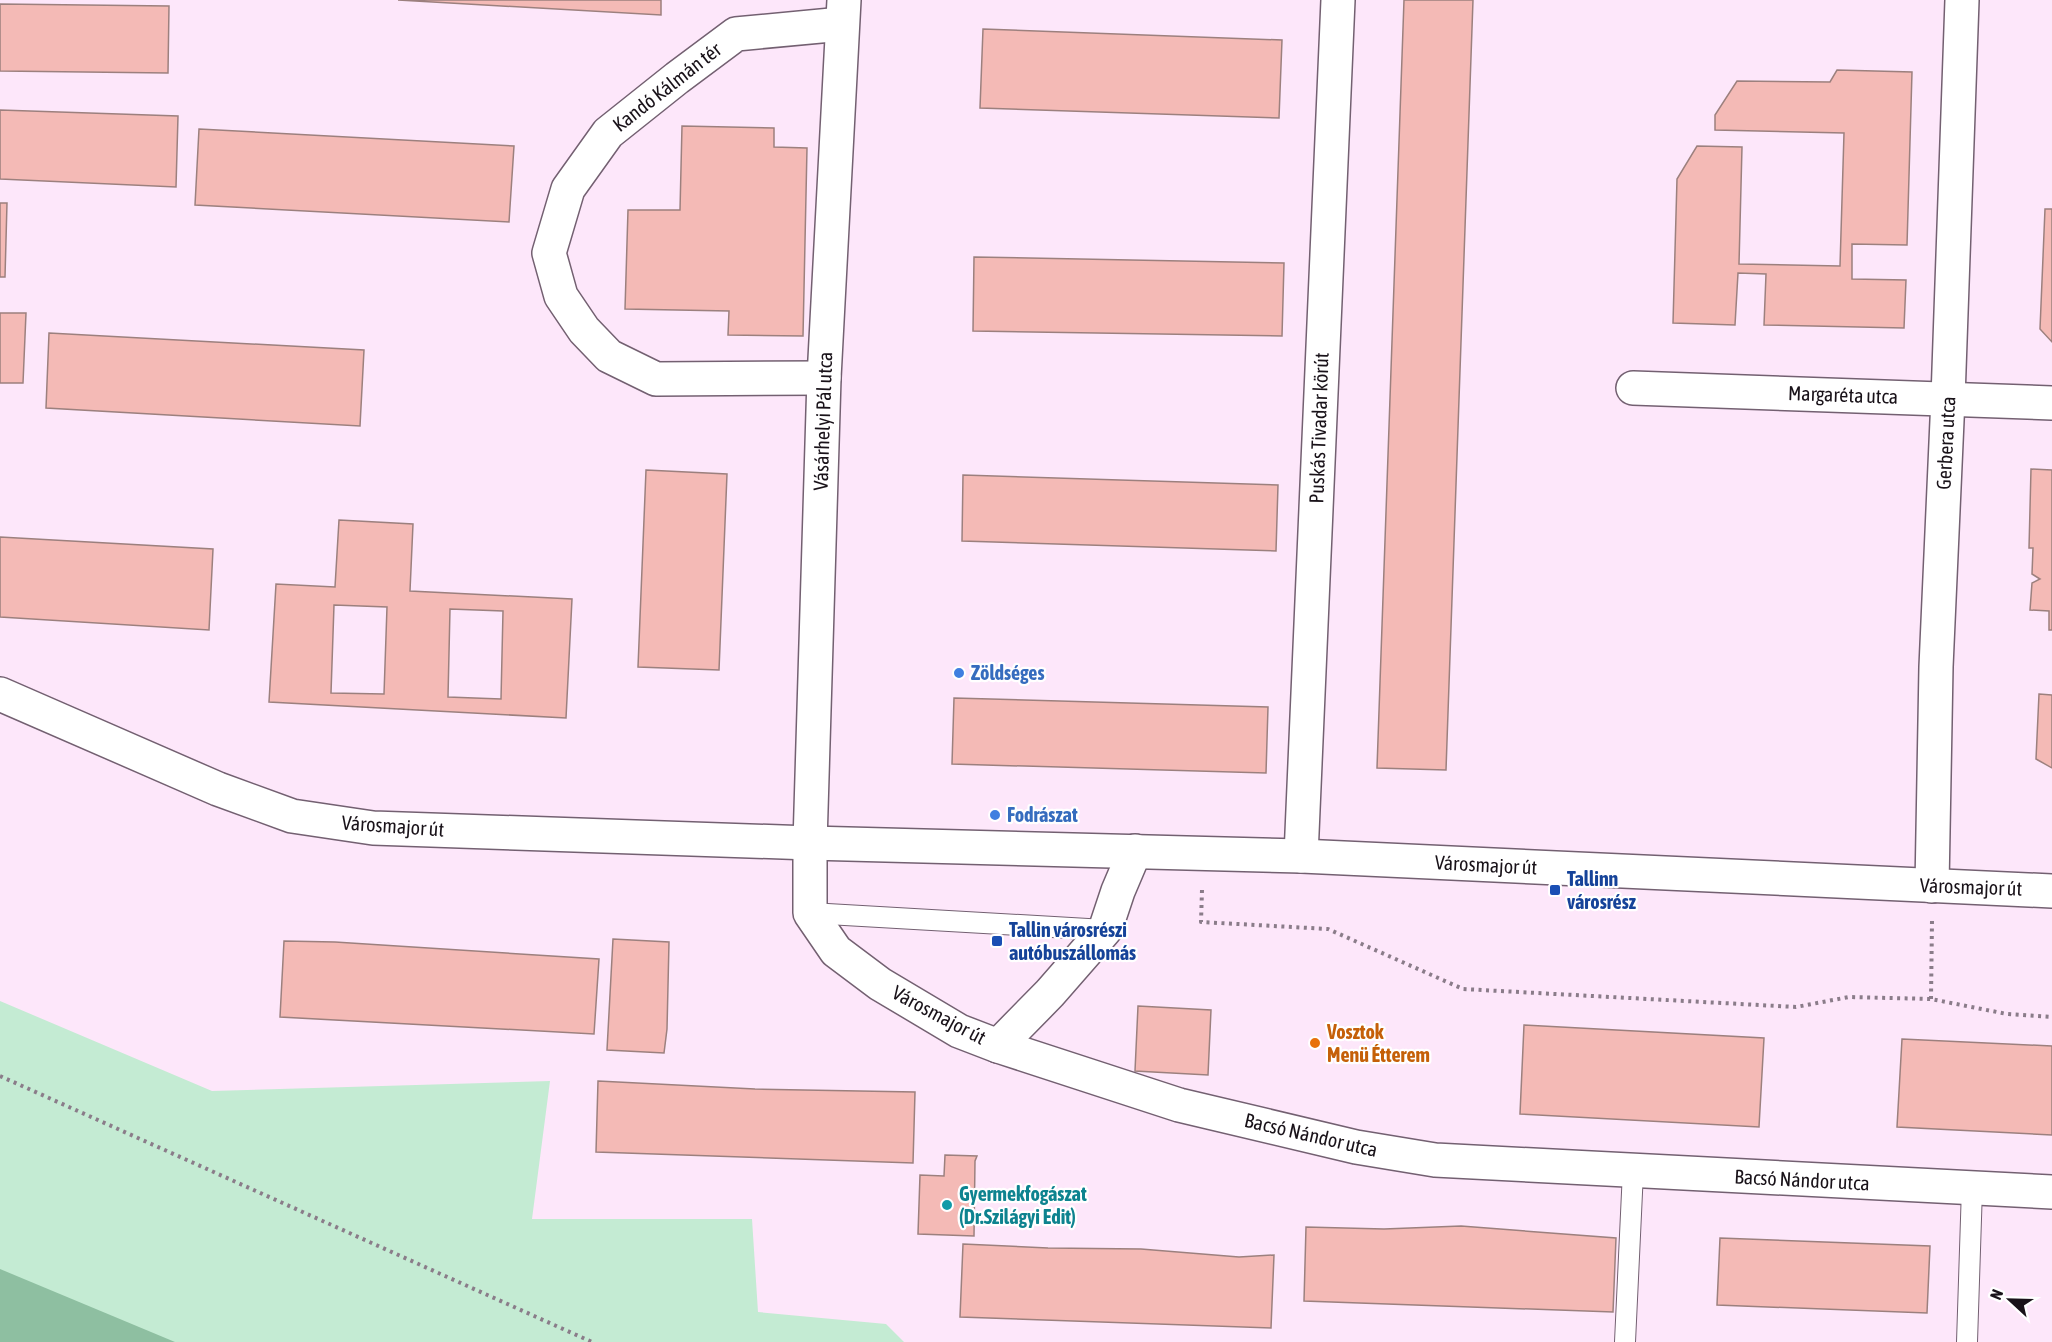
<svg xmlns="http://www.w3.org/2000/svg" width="2052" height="1342" viewBox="0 0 2052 1342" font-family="'Asap Condensed',sans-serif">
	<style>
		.green { fill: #c4ebd3 }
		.forest { fill: #8ebfa1 }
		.building { fill: #f4bab6; stroke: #9c807e; stroke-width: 1.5; fill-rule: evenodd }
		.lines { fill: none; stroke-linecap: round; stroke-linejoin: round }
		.lane-casing { stroke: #736071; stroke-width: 22 }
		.street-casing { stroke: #736071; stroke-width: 36 }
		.path { stroke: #8a7c89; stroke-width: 4; stroke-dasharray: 3 4.5; stroke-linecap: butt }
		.lane { stroke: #fff; stroke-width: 20 }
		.street { stroke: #fff; stroke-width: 33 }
		.shop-dot { fill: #3f7fe0; stroke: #fff; stroke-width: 2 }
		.transit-dot { fill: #1a4fb4; stroke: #fff; stroke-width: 2 }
		.food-dot { fill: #e8710a; stroke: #fff; stroke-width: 2 }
		.culture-dot { fill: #0f9aa8; stroke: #fff; stroke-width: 2 }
		.labels { text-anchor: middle; stroke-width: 4.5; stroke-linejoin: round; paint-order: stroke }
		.street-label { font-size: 20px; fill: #191219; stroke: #fff }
		.shop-label { font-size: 20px; font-weight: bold; fill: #366cbe; stroke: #fff; text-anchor: start }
		.transit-label { font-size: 20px; font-weight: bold; fill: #164399; stroke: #fff; text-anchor: start }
		.food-label { font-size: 20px; font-weight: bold; fill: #c56008; stroke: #fff; text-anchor: start }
		.culture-label { font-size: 20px; font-weight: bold; fill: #0d838f; stroke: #fff; text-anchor: start }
	</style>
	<rect width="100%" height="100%" fill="#fde7fa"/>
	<path class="green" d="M0,1001L212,1091L550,1081L532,1219H752L758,1312L886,1324L904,1342H0Z"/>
	<path class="forest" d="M0,1269L175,1342H0Z"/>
	<g class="building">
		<path d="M398,0H661V15Z"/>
		<path d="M1404,0H1473L1446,770L1377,768Z"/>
		<path d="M0,4L169,6L168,73L0,71Z"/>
		<path d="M983,29L1282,40L1279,118L980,108Z"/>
		<path d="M1837,70L1912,72L1907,245L1852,244V279L1906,280L1904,328L1764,325L1766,274L1738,273L1735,325L1673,323L1677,179L1697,146L1742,147L1739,264L1840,266L1844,133L1715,130V115L1737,81L1830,82Z"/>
		<path d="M0,110L178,116L176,187L0,179Z"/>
		<path d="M682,126L774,128V147L807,148L803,336L728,335L729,311L625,309L628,210H680Z"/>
		<path d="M199,129L514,146L509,222L195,205Z"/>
		<path d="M0,203H7L5,277H0Z"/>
		<path d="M2045,209H2052V342L2040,329Z"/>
		<path d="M974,257L1284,263L1282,336L973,331Z"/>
		<path d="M0,313H26L23,383H0Z"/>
		<path d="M49,333L364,350L360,426L46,408Z"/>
		<path d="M2031,469L2052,470V630H2049V611L2030,610L2032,583L2040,579L2032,574L2033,548H2029Z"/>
		<path d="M646,470L727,474L719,670L638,667Z"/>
		<path d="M963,475L1278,485L1276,551L962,541Z"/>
		<path d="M339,520L413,524L410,591L572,599L566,718L269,702L276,584L335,587ZM334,605L387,607L384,694L331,693ZM450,609L503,611L501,699L448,697Z"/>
		<path d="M0,537L213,549L209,630L0,617Z"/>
		<path d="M2039,694L2052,695V768L2036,759Z"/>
		<path d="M954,698L1268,707L1266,773L952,764Z"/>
		<path d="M613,939L669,942L667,1029L664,1053L607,1050Z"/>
		<path d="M284,941L335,942L599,959L594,1034L280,1017Z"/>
		<path d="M1138,1006L1211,1010L1208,1075L1135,1071Z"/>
		<path d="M1524,1025L1764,1038L1759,1127L1520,1114Z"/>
		<path d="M1902,1039L2052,1046V1135L1897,1127Z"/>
		<path d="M598,1081L755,1089L915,1092L913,1163L596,1152Z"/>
		<path d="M945,1155L977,1156L975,1161L974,1236L918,1234L920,1175L944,1176Z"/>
		<path d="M1461,1226L1616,1238L1613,1312L1304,1301L1306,1227L1384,1229Z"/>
		<path d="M1720,1238L1930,1246L1927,1313L1717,1305Z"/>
		<path d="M963,1244L1048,1248L1141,1249L1239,1257L1274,1255L1271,1328L960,1317Z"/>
	</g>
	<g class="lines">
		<defs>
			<g id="lane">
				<path d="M810,913L1105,930"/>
				<path d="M1625,1342L1633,1171"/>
				<path d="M1967,1342L1972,1188"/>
			</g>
			<g id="street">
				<path d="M844,0L824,378L810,843V913L836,951L880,984L959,1031L998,1046L1179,1105L1356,1147L1435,1160L2052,1192"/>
				<path d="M824,378L656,379L609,356L584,330L561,296L549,253L568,189L608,133L677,78L736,34L842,24"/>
				<path d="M1633,388L2052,403"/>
				<path d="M0,694L218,789L292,816L373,828L810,843L1301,856L2052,891"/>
				<path d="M1301,856L1338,0"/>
				<path d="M1932,886L1936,667L1948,398L1962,0"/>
				<path d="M998,1046L1050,993L1105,930L1118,891L1135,851"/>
			</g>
		</defs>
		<use href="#lane" class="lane-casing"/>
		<use href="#street" class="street-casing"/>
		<g class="path">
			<path d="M1202,890L1201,922L1328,929L1463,989L1796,1007L1849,997L1931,999L2007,1014L2052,1017"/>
			<path d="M1931,999L1932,921"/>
			<path d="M0,1076L592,1342"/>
		</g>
		<use href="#lane" class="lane"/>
		<use href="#street" class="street"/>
	</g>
	<g class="shop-dot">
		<circle cx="959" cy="673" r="6"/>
		<circle cx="995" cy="815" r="6"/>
	</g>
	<g class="transit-dot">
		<rect x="1549" y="884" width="12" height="12" rx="3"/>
		<rect x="991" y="935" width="12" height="12" rx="3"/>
	</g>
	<circle class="food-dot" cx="1315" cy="1043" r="6"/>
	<circle class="culture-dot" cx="947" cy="1205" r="6"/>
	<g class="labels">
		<g class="street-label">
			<text transform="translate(667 87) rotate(-38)" y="7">Kandó Kálmán tér</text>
			<text transform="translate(1843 395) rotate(2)" y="7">Margaréta utca</text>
			<text transform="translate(823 421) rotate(-88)" y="7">Vásárhelyi Pál utca</text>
			<text transform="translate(1319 428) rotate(-88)" y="7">Puskás Tivadar körút</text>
			<text transform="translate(1946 443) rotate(-87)" y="7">Gerbera utca</text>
			<text transform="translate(393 826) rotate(4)" y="7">Városmajor út</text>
			<text transform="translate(1486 865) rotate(3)" y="7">Városmajor út</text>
			<text transform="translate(1971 887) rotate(2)" y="7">Városmajor út</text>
			<text transform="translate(939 1015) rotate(28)" y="7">Városmajor út</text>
			<text transform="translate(1311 1135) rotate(13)" y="7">Bacsó Nándor utca</text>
			<text transform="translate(1802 1180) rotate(3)" y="7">Bacsó Nándor utca</text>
		</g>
		<g class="shop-label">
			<text x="971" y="680">Zöldséges</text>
			<text x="1007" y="822">Fodrászat</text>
		</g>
		<g class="transit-label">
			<text x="1567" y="886">Tallinn<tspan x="1567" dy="23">városrész</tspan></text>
			<text x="1009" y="937">Tallin városrészi<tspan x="1009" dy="23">autóbuszállomás</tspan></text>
		</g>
		<g class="food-label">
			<text x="1327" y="1039">Vosztok<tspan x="1327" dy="23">Menü Étterem</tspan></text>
		</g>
		<g class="culture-label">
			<text x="959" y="1201">Gyermekfogászat<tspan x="959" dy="23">(Dr.Szilágyi Edit)</tspan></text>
		</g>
	</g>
	<g transform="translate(2010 1300) rotate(292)" stroke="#ffffff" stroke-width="4.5" paint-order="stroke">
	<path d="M0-4.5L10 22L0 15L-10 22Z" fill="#191219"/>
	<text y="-9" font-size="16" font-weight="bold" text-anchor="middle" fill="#191219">N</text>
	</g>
</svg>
